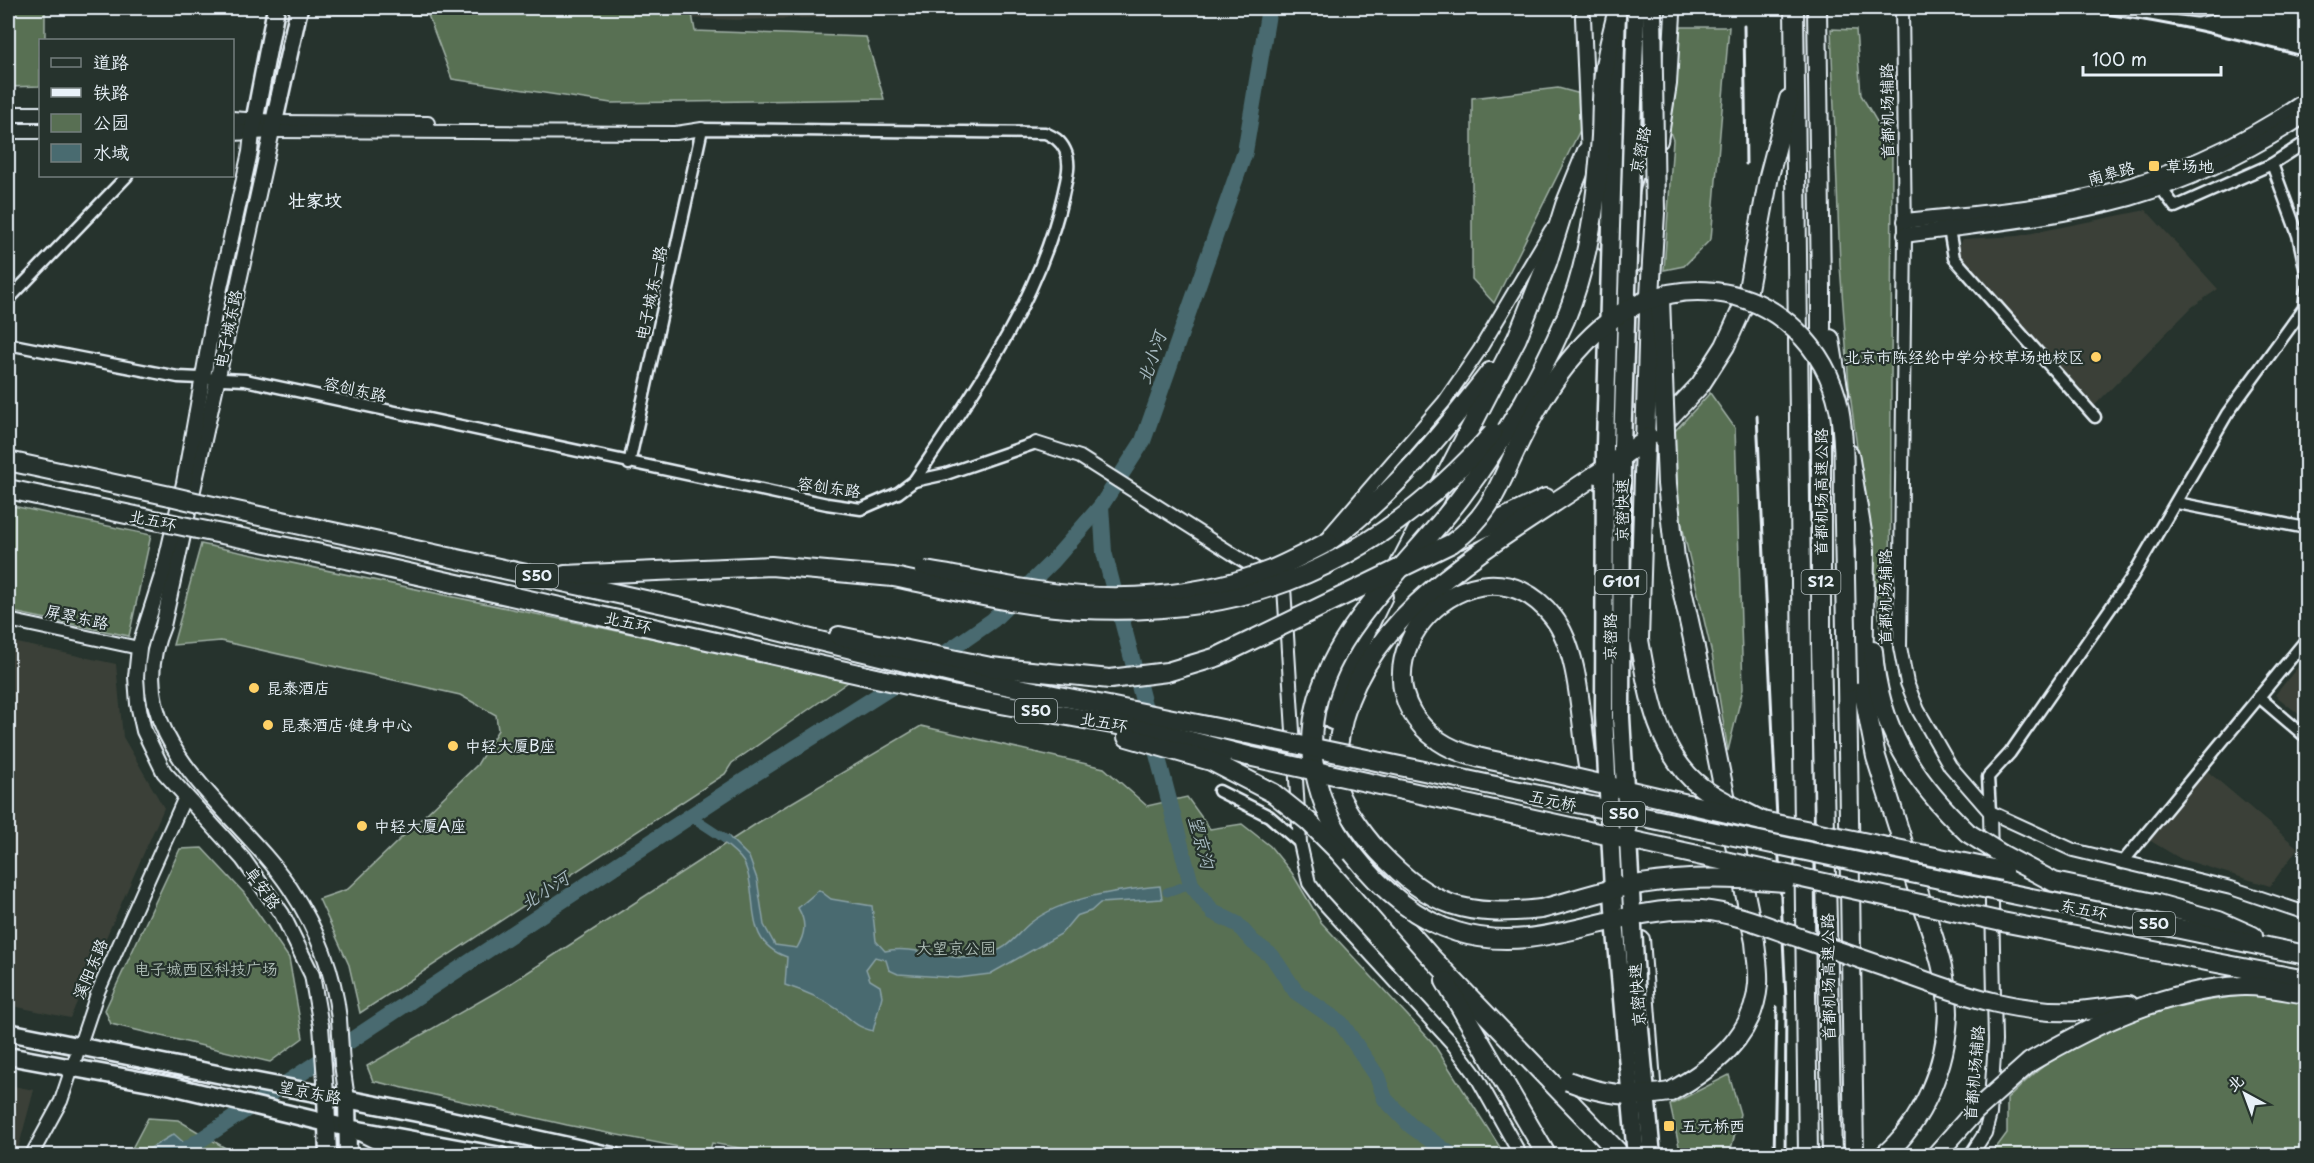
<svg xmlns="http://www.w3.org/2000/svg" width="2314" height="1163" viewBox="0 0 2314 1163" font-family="'Playpen Sans','LXGW WenKai TC',sans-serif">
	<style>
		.built { fill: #3a4138 }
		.green { fill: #586f53; stroke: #a0b0a6; stroke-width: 1.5 }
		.water { fill: #496b70; stroke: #89a1a6; stroke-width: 1.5 }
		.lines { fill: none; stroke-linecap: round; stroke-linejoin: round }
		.canal { stroke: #496b70; stroke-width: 9 }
		.river { stroke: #496b70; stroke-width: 16 }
		.minor-casing { stroke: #e8f1f8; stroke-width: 15 }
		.tertiary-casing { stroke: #e8f1f8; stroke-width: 16 }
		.secondary-casing { stroke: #e8f1f8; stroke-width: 18 }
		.primary-casing { stroke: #e8f1f8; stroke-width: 21 }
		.motorway-casing { stroke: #e8f1f8; stroke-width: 22 }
		.minor { stroke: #26332d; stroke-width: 10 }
		.tertiary { stroke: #26332d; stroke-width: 12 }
		.secondary { stroke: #26332d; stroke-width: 14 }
		.primary { stroke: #26332d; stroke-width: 16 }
		.motorway { stroke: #26332d; stroke-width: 18 }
		.rail { stroke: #e8f1f8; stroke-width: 3 }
		.secondary-bridge-casing { stroke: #e8f1f8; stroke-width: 18; stroke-linecap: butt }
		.primary-bridge-casing { stroke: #e8f1f8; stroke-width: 21; stroke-linecap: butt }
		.trunk-bridge-casing { stroke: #e8f1f8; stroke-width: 21; stroke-linecap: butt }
		.motorway-bridge-casing { stroke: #e8f1f8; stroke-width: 22; stroke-linecap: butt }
		.secondary-bridge { stroke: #26332d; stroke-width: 14 }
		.primary-bridge { stroke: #26332d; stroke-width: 16 }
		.trunk-bridge { stroke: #26332d; stroke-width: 16 }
		.motorway-bridge { stroke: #26332d; stroke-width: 18 }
		.poi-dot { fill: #ffd166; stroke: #26332d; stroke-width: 2 }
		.labels { text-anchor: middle; stroke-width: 4.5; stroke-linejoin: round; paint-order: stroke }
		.shield { fill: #26332d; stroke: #aeb8bb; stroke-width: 1.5 }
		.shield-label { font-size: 15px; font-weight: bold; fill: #e8f1f8 }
		.street-label { font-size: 16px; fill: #e8f1f8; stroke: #26332d }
		.poi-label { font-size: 16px; fill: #e8f1f8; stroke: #26332d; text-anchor: start }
		.park-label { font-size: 16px; fill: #aebdb6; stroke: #26332d }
		.neighbourhood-label { font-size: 18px; font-weight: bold; fill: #e8f1f8; stroke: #26332d }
		.water-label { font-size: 18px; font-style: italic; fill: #a8bbc2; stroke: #26332d }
	</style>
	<rect width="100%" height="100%" fill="#26332d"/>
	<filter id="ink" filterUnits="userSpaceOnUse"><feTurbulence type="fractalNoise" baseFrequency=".0167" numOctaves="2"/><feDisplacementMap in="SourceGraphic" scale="12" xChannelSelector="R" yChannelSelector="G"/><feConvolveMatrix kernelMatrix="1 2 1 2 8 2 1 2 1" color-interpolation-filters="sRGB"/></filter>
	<g filter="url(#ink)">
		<g class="built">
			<path d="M423,8H1135L736,20Z"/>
			<path d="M2146,210L2218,289L2192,307L2093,407L1956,252L1963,239L2018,236Z"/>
			<path d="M8,641L116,664L123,737L164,808L70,1018L8,1005Z"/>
			<path d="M2306,657V720L2275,695Z"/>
			<path d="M2206,770L2298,848L2270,886L2181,859L2149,840Z"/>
			<path d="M8,1085L34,1090L17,1153L14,1155H8Z"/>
		</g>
		<g class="green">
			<path d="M8,8H45V40H40V86L8,87Z"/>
			<path d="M334,8H691L695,31L866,37L884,99L611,103L452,79L428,15L334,14Z"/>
			<path d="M1654,27H1729L1711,239L1684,266L1664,270L1673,140L1654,87Z"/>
			<path d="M1831,29L1856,30L1861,95L1892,147L1890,630L1882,640L1849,386L1840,265Z"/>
			<path d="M1558,88L1596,98L1494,303L1472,279V98Z"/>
			<path d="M1710,393L1735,428L1743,689L1728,751L1712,654L1663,444Z"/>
			<path d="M8,505L151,535L129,636L8,611Z"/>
			<path d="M201,544L851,680L732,763L725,774L360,1013L349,965L319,899L348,889L477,765L498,730L496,715L460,695L221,641L173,645Z"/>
			<path d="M921,726L1104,768L1147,806L1187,797L1210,829L1242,824L1270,846L1292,873L1321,922L1433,1043L1505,1155L783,1156L712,1143L709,1153L567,1125L373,1081L367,1066L505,987L759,822Z"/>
			<path d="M202,848L244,893L289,958L303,1038L270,1062L111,1024L105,1010L180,849Z"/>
			<path d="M2247,995L2306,999V1142L2304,1155L1990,1156L2007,1133V1099C2020,1087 2033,1073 2048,1063C2105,1021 2179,1003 2247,995Z"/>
			<path d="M1729,1075L1740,1114L1731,1149L1733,1155H1681L1670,1105Z"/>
			<path d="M148,1118L178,1120L232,1152L245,1155L128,1156Z"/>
		</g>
		<g class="water">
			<path d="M728,836L749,857L757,879L764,925L775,945L797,948C805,934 807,923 798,908L819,890L831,899L872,906L876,941L885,951C918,944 953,965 985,955C1010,948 1012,939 1029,924C1062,897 1119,890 1160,886L1162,899L1100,903L1091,911L1076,916L1061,934L990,974L958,978L898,974L889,970L886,960L875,957L866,969L870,980L880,986L882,996L873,1031C850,1024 855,1021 837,1009C821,998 804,991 785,985L787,957C741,941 760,900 745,865C742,856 729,848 722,841Z"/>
			<path d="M174,1134L198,1155H139Z"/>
		</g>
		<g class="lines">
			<g class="canal">
				<path d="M690,816L725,839"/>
				<path d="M1167,892L1191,884"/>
			</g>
			<g class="river">
				<path d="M1101,506L1104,552L1191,884L1213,912L1237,924L1253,942L1272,956L1296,992L1341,1023L1377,1076L1385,1099L1411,1126L1453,1156"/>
				<path d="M947,652L993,620L1053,561L1101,506L1143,441L1245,152L1269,8"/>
				<path d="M176,1156L745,780L931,662"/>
			</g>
			<defs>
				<g id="minor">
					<path d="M2172,8L2197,11L2213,8"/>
					<path d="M2272,164L2298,235L2306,272"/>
					<path d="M2155,185L2161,188L2175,207L2272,164L2306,142"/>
					<path d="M1949,229L1954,258L2095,417"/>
					<path d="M8,300L127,176"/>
					<path d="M8,344L178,377L245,380L827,504L861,509L898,493L914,481C974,392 1039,301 1063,195C1066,180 1072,164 1065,150C1060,140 1054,137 1045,133L702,129L629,464"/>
					<path d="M914,481L946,474L1036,443"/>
					<path d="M2177,503L2306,528"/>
					<path d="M2259,697L2306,737"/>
					<path d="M1219,791L1269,816L1300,843"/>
					<path d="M1990,812L1988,777L2010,753L2132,577L2227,414L2304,308L2306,291"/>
					<path d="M2122,863L2306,640"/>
				</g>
				<g id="tertiary">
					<path d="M1902,8L1905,235L1900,647L1907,683L1918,710L1950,766L1990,812L1995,1041L1990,1114L1985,1133L1970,1156"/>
					<path d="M275,122L428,123"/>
					<path d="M272,131L676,133L702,129"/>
					<path d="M1036,443L1080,457L1266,575"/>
					<path d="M1331,533L1444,402L1479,351L1551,230"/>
					<path d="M1290,580L1284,587L1300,843L1309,883L1322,901L1451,1042L1475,1074L1521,1156"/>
					<path d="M8,620L139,648"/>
					<path d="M1990,812L2073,850L2231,888L2306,913"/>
					<path d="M359,1134L377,1143L439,1156"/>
					<path d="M31,1156L61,1101L97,994L185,797"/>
				</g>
				<g id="secondary">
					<path d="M1583,17L1589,159"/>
					<path d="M8,114H40"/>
					<path d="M232,119L275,122"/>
					<path d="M8,131H40"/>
					<path d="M232,133L272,131L163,626C115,739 235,806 290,888C316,927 334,972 339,1019"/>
					<path d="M252,133L250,152L214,315L184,483L164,569L139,648L136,677L138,704L144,731L164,772L243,859L282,914L312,975L321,1026"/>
					<path d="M1660,141L1669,84L1673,14"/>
					<path d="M1599,201L1605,244"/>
					<path d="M1905,221C1968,214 2033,210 2095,195C2170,177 2243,144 2306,100"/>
					<path d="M1905,235C1980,225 2057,218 2130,198C2191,180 2253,150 2306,115"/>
					<path d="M1635,264L1638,234L1650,183"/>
					<path d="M1642,939L1653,1082"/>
					<path d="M342,1064L347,1099"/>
				</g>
				<g id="primary">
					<path d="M272,131L299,8"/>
					<path d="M252,133L276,8"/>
					<path d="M8,1032L247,1080"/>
					<path d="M8,1056L172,1086L348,1128L501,1156"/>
					<path d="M315,1093L428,1115L613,1156"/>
					<path d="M326,1094L328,1156"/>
					<path d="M347,1099L348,1156"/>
				</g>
				<g id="motorway">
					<path d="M1794,8L1808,1156"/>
					<path d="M1817,8L1821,287V646L1832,1156"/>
					<path d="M1830,339L1839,394"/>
					<path d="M1661,426L1700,385L1725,346L1746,300L1769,176L1789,99"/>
					<path d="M1849,454L1865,550L1863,690L1876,757C1891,804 1906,851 1920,897C1932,934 1948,974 1948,1013C1947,1064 1923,1123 1883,1156"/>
					<path d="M8,461L170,496"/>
					<path d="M8,489L164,522"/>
					<path d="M204,504L696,611L975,679L1247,734"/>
					<path d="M197,529L346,559L952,695L1156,732L1248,756"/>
					<path d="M1460,539L1546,498"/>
					<path d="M1328,542C1393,495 1441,435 1490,372"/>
					<path d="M1400,564L1517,338L1547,263L1565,205L1587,151"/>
					<path d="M565,575L771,566L893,577"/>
					<path d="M839,636L991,667L1110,679"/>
					<path d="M1873,651C1878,727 1914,782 1968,833"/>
					<path d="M1847,683L1854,1156"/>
					<path d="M1332,720L1338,689L1383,596"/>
					<path d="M1127,737L1211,761L1273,793"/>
					<path d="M1535,769C1505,762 1465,759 1439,741C1334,666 1477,520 1553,617C1581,653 1580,722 1588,766C1591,784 1598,801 1603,819"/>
					<path d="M1339,852L1430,956L1622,1156"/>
					<path d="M2003,855L2054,882L2154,903L2219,921L2253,936"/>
					<path d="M2002,892L2306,955"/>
					<path d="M1541,909C1467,917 1432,908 1379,852C1365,837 1336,799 1335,779C1334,765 1338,748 1340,734C1360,611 1504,539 1597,474"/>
					<path d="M2002,922L2306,980"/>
					<path d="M1445,981L1547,1156"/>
					<path d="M2080,1011L2129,1005"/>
					<path d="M2030,1062C2095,1024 2166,989 2243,986C2263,985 2286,991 2306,994"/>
					<path d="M1670,1092C1712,1069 1754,1037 1758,984C1759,970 1756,955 1755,942L1695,648"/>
					<path d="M1935,1156L1975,1111"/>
				</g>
			</defs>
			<use href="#minor" class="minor-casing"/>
			<use href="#tertiary" class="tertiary-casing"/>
			<use href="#secondary" class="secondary-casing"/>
			<use href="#primary" class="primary-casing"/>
			<use href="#motorway" class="motorway-casing"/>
			<use href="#minor" class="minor"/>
			<use href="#tertiary" class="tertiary"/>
			<use href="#secondary" class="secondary"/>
			<use href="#primary" class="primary"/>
			<use href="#motorway" class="motorway"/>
			<g class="rail">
				<path d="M2034,8C2128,12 2216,33 2306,57"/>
				<path d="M1744,26L1746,164"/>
				<path d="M1757,416L1786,999L1785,1156"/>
				<path d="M1774,1156L1777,1007"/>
			</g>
			<defs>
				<g id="secondary-bridge">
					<path d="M339,1019L342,1064"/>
					<path d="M321,1026L326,1094"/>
				</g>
				<path id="primary-bridge" d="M247,1080L315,1093"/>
				<g id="trunk-bridge">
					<path d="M1617,8L1605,446L1604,716L1614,909L1636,1156"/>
					<path d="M1636,8L1622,447L1621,717L1637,997L1652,1156"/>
				</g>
				<g id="motorway-bridge">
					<path d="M1652,8L1655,213L1649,312L1639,640C1648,691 1657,753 1701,787C1720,801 1742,810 1762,821"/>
					<path d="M1616,17C1612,34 1607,51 1605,67C1601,90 1602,113 1601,136C1597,198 1589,263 1565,320C1538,381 1501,444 1461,497C1398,581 1293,657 1315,773C1321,802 1332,827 1350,850C1378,886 1413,919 1457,932C1541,958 1618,904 1702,910C1736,913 1768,927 1800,938C1838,951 1876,964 1914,977C1969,997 2020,1014 2080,1011"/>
					<path d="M1660,298L1667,484L1675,558L1695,648"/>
					<path d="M1597,474L1649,437"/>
					<path d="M170,496L204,504"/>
					<path d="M164,522L197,529"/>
					<path d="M924,571C965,577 1005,587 1045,592C1117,603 1202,597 1271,570C1290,562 1309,552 1328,542"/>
					<path d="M893,577C940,586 988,599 1036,605C1226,627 1365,577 1493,433"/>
					<path d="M1110,679L1167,672L1217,657L1452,543C1492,515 1500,481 1521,439C1538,404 1559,370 1586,342C1620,306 1666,286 1715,292C1777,299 1826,347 1839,408C1846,445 1843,487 1844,525C1845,578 1846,631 1847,683"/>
					<path d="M1247,734L2002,892"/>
					<path d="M1248,756L2002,922"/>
					<path d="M1535,769L1762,821L2003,871"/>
					<path d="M1273,793L1308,821L1339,852"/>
					<path d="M1968,833L2003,855"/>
					<path d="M1541,909C1574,901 1607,888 1641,884C1689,876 1736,878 1785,882"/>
					<path d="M1568,1081C1603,1095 1632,1098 1670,1092"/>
					<path d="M1975,1111L2030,1062"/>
				</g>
			</defs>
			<use href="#secondary-bridge" class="secondary-bridge-casing"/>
			<use href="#primary-bridge" class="primary-bridge-casing"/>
			<use href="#trunk-bridge" class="trunk-bridge-casing"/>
			<use href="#motorway-bridge" class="motorway-bridge-casing"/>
			<use href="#secondary-bridge" class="secondary-bridge"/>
			<use href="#primary-bridge" class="primary-bridge"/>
			<use href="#trunk-bridge" class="trunk-bridge"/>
			<use href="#motorway-bridge" class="motorway-bridge"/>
		</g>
	</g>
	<g class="poi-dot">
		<rect x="2148" y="160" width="12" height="12" rx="3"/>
		<circle cx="2096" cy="357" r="6"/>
		<circle cx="254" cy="688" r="6"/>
		<circle cx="268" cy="725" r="6"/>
		<circle cx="453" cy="746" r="6"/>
		<circle cx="362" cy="826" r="6"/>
		<rect x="1663" y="1120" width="12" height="12" rx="3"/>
	</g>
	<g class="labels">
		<g class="shield">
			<rect x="516" y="564" width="42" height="24" rx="4.5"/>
			<rect x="1595.5" y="570" width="51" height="24" rx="4.5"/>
			<rect x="1801.5" y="570" width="39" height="24" rx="4.5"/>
			<rect x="1015" y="699" width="42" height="24" rx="4.5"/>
			<rect x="1603" y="802" width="42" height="24" rx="4.5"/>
			<rect x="2133" y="912" width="42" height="24" rx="4.5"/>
		</g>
		<g class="shield-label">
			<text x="537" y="581">S50</text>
			<text x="1621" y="587">G101</text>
			<text x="1821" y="587">S12</text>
			<text x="1036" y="716">S50</text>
			<text x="1624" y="819">S50</text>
			<text x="2154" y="929">S50</text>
		</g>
		<g class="street-label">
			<text transform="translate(1887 111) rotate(-91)" y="6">首都机场辅路</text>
			<text transform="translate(1640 150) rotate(-78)" y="6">京密路</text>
			<text transform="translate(2111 173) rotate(-15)" y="6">南皋路</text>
			<text transform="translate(651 293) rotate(-78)" y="6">电子城东一路</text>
			<text transform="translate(228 329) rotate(-78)" y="6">电子城东路</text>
			<text transform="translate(355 389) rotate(12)" y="6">容创东路</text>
			<text transform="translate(829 487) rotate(8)" y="6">容创东路</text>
			<text transform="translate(1821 492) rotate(-90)" y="6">首都机场高速公路</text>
			<text transform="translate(1622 510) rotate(-90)" y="6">京密快速</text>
			<text transform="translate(153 520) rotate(12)" y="6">北五环</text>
			<text transform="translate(1885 597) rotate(-90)" y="6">首都机场辅路</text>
			<text transform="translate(77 617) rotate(12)" y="6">屏翠东路</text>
			<text transform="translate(628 622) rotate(13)" y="6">北五环</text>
			<text transform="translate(1610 637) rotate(-90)" y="6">京密路</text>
			<text transform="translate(1104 722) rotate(10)" y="6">北五环</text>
			<text transform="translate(1553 800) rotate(12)" y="6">五元桥</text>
			<text transform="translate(263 888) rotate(54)" y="6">阜安路</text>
			<text transform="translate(2084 909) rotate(12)" y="6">东五环</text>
			<text transform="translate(90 969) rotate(-67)" y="6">溪阳东路</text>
			<text transform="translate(1828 977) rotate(-91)" y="6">首都机场高速公路</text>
			<text transform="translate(1637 995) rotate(-94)" y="6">京密快速</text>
			<text transform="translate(1974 1073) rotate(-85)" y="6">首都机场辅路</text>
			<text transform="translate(310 1092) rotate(11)" y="6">望京东路</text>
		</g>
		<g class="poi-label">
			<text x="2166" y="172">草场地</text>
			<text x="2084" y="363" text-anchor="end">北京市陈经纶中学分校草场地校区</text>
			<text x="266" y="694">昆泰酒店</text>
			<text x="280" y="731">昆泰酒店·健身中心</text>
			<text x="465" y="752">中轻大厦B座</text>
			<text x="374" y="832">中轻大厦A座</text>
			<text x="1681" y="1132">五元桥西</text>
		</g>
		<g class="park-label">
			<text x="956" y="954">大望京公园</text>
			<text x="206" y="975">电子城西区科技广场</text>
		</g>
		<g class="neighbourhood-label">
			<text x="315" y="207">壮家坟</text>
		</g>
		<g class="water-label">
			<text transform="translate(1152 358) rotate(-71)" y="6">北小河</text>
			<text transform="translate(1201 842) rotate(75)" y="6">望京沟</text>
			<text transform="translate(545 891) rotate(-33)" y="6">北小河</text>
		</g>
	</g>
	<rect width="2314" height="1163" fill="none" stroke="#26332d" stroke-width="30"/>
	<rect x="15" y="15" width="2284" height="1133" fill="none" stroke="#e8f1f8" stroke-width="2" filter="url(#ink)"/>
	<rect x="39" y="39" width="195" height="138" fill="#26332d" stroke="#747f7e" stroke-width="1.5"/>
	<rect x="51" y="58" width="30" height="9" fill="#26332d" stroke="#747f7e" stroke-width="1.5"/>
	<text x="93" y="69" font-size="18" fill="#e8f1f8">道路</text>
	<rect x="51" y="88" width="30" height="9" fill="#e8f1f8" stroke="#747f7e" stroke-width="1.5"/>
	<text x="93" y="99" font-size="18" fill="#e8f1f8">铁路</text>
	<rect x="51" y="114" width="30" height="18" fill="#586f53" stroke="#747f7e" stroke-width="1.5"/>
	<text x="93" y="129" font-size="18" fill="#e8f1f8">公园</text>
	<rect x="51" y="144" width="30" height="18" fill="#496b70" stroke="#747f7e" stroke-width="1.5"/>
	<text x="93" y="159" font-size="18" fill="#e8f1f8">水域</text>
	<g transform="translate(2245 1094) rotate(319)" stroke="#26332d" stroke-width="4.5" paint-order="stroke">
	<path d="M0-4.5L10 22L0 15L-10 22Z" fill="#e8f1f8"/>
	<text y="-9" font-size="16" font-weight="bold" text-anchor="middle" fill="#e8f1f8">北</text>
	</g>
	<path d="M2083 66v9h138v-9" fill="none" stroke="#e8f1f8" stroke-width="3"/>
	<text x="2092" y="66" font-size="18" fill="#e8f1f8" stroke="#26332d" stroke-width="4.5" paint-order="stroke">100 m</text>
</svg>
